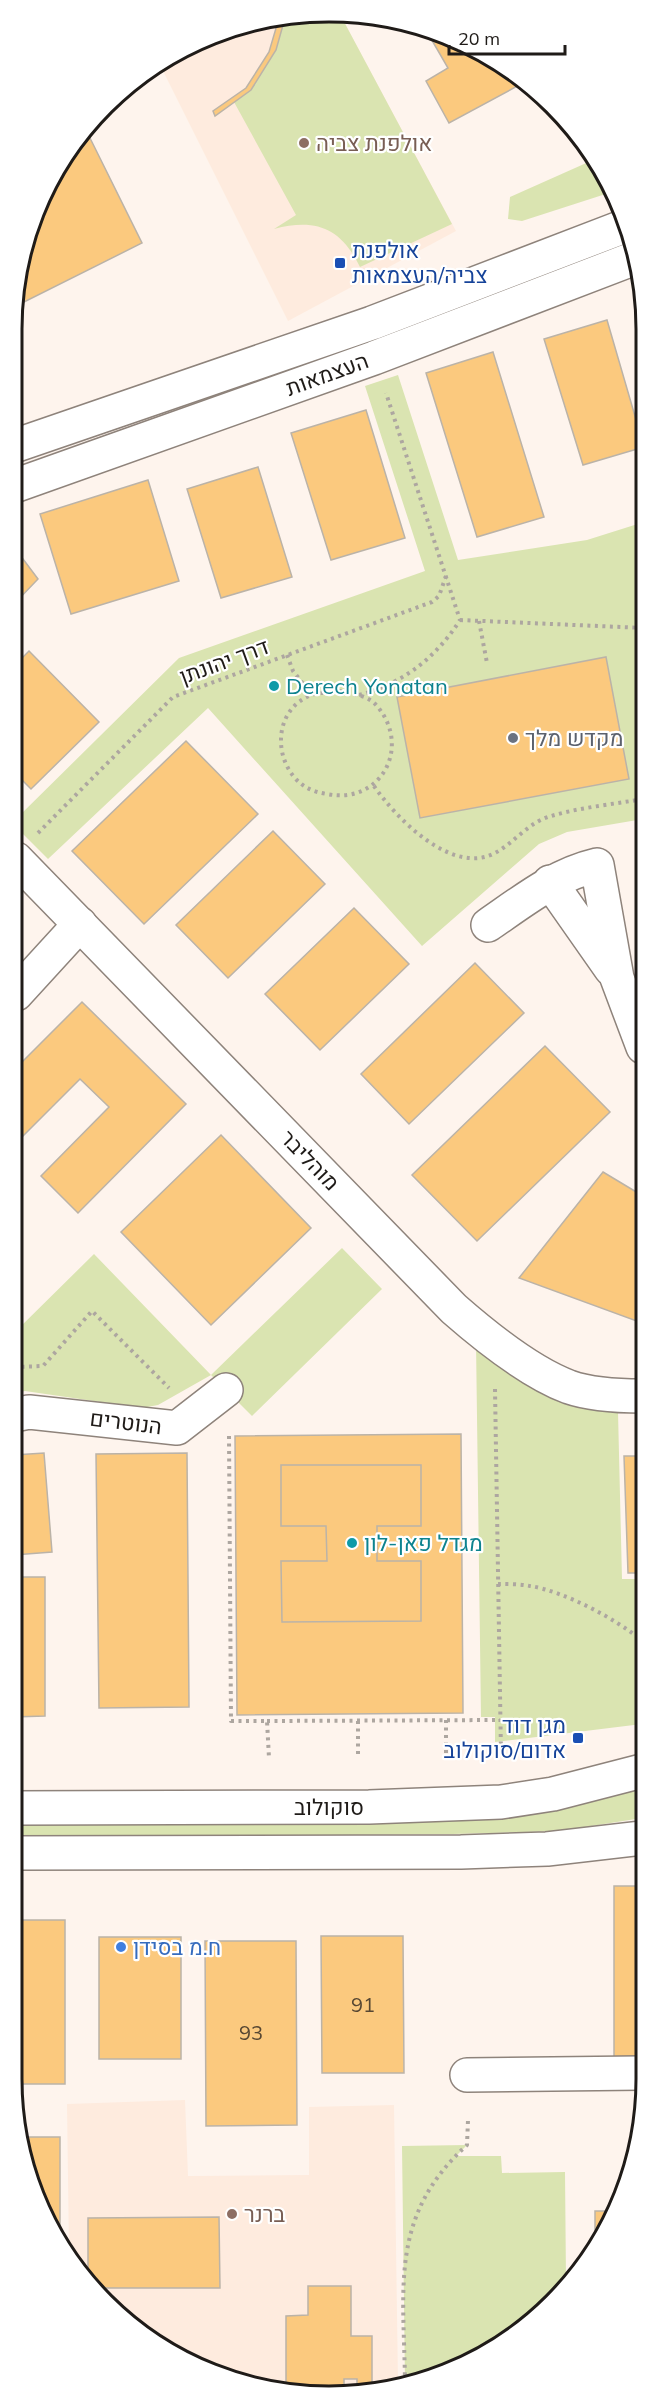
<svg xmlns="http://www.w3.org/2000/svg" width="659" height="2408" viewBox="0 0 659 2408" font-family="Mulish,Heebo,sans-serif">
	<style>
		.built { fill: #feebde }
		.green { fill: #dae4b1; fill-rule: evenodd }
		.building { fill: #fbc97e; stroke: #bbb3a8; stroke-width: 1.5 }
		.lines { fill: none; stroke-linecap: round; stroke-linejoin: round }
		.minor-casing { stroke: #8e837b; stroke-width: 36 }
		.path { stroke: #ada6a0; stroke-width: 4; stroke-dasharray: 3 4.5; stroke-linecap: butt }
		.minor { stroke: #fff; stroke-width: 33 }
		.education-dot { fill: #8d6e63; stroke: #fff; stroke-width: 2 }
		.transit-dot { fill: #1a4fb4; stroke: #fff; stroke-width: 2 }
		.culture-dot { fill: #0f9aa8; stroke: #fff; stroke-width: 2 }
		.worship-dot { fill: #6b7280; stroke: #fff; stroke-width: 2 }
		.shop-dot { fill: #3f7fe0; stroke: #fff; stroke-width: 2 }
		.labels { text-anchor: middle; stroke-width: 4.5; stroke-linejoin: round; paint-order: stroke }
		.number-label { font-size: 20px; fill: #564632 }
		.education-label { font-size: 22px; fill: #785e54; stroke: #fff; text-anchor: start }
		.transit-label { font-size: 22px; fill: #164399; stroke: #fff; text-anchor: start }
		.street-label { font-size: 22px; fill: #1f1b18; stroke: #fff }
		.culture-label { font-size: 22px; fill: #0d838f; stroke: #fff; text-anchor: start }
		.worship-label { font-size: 22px; fill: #5b616d; stroke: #fff; text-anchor: start }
		.shop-label { font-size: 22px; fill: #366cbe; stroke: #fff; text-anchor: start }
		.rim { fill: none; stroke: #1f1b18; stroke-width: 3 }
	</style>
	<rect width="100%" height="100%" fill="#fef4ed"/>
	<g class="built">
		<path d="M267,18H342L456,231L288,321L159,63Z"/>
		<path d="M185,2100L188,2176L309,2175V2107L394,2105L398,2384L308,2395L189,2363L91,2288L69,2252L67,2104Z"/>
	</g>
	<g class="green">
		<path d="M285,18H342L452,224L360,267C341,228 316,218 274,229L296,215L234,102C262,81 276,52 285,18Z"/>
		<path d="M593,160L615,191L522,221L508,219L510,197Z"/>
		<path d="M398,375L458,560L587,540L644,522L643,819L567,832L539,844L422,946L208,708L48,859L16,827V819L179,658L425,571L365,386ZM606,657L628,779L420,818L397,697Z"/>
		<path d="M342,1248L382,1289L252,1416L211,1375L158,1405L142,1408L25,1391L14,1393V1333L94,1254L211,1375Z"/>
		<path d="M476,1342L562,1399L618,1412L622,1579H642V1724L495,1742V1717H481Z"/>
		<path d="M642,1789V1818L560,1831L453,1834L13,1838V1823L554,1809Z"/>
		<path d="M467,2145L456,2156H501L502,2173L565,2172L566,2281L523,2330L431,2379L405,2383L402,2146Z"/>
	</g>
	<g class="building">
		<path d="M279,18H285L276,50L251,90L215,116L213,111L246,88L269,52Z"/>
		<path d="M426,30L470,45L523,83L449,123L426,81L448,68Z"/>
		<path d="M87,132L142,243L18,305V268L65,153Z"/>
		<path d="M607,320L644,447L583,465L544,339Z"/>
		<path d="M493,352L544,517L477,537L426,373Z"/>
		<path d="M366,410L405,538L331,560L291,433Z"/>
		<path d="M258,467L292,577L221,598L187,489Z"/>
		<path d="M148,480L179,581L71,614L40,514Z"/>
		<path d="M17,551L38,579L17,601Z"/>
		<path d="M29,651L99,722L31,789L16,774L17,663Z"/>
		<path d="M606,657L629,779L420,818L397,697Z"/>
		<path d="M186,741L258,814L144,924L72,851Z"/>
		<path d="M273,831L325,884L228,978L176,925Z"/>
		<path d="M354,908L409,964L320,1050L265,994Z"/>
		<path d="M475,963L524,1013L409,1124L361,1074Z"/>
		<path d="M82,1002L186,1104L78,1213L41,1176L109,1107L80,1079L15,1144V1069Z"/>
		<path d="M545,1046L610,1112L477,1241L412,1175Z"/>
		<path d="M221,1135L311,1228L211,1325L121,1232Z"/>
		<path d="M603,1172L643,1196L642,1323L519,1278Z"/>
		<path d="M461,1434L463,1713L237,1715L235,1436Z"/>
		<path d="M44,1453L52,1552L14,1555V1455Z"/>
		<path d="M187,1453L189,1707L99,1708L96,1454Z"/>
		<path d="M624,1456H642V1573H628Z"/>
		<path d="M281,1465H421V1526H377V1561H421V1621L282,1622L281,1561H327L326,1526H281Z"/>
		<path d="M14,1577H45V1716L13,1717Z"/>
		<rect x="614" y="1886" width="27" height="175"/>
		<rect x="13" y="1920" width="52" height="164"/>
		<path d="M321,1936H403L404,2073H322Z"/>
		<rect x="99" y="1937" width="82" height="122"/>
		<path d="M205,1941H296L297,2125L206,2126Z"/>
		<path d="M24,2137H60V2238L36,2200Z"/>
		<path d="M595,2211H614L604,2238L595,2248Z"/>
		<path d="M219,2217L220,2288H91L88,2283V2218Z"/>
		<path d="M308,2286H351V2336H372V2387L357,2389V2379H344V2391L308,2395L286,2389V2316L308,2315Z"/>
	</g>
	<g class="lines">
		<defs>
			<g id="minor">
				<path d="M17,445L372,323L625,226"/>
				<path d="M17,485L374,358L635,258"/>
				<path d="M16,859L454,1309C486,1337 529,1372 569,1387C592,1395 618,1396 642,1396"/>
				<path d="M550,882L611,969"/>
				<path d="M488,925C523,901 555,875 597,865L617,978L643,1047"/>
				<path d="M16,994L80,924"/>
				<path d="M14,1415L29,1412L177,1428L226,1390"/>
				<path d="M13,1808L369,1807L501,1802L553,1794L642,1771"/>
				<path d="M13,1853L461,1852L547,1849L642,1838"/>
				<path d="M467,2075L641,2073"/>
			</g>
		</defs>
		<use href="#minor" class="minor-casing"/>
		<g class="path">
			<path d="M460,620L644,628"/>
			<path d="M479,621L487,663"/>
			<path d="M287,655L293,671L312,695"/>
			<path d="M339,691C352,694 368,695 377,706C412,747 381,805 327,794C314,792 304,788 295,778C272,752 277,707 312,695C320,692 331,693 339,691Z"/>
			<path d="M359,695C402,684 436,658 460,620L386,393"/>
			<path d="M374,786C396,818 452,876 495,853C514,843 527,824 548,817C576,808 608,805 637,800"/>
			<path d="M38,833L173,697L432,602L439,596L446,576"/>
			<path d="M14,1367L43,1366L92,1311L169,1388"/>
			<path d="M495,1389L501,1754"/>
			<path d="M229,1436L231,1721H267L269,1758"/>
			<path d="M498,1584C508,1584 520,1584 530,1586C563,1591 617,1619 642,1641"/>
			<path d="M446,1720V1756"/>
			<path d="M267,1721L500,1720"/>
			<path d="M358,1721V1757"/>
			<path d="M405,2383C404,2287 389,2216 467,2145L468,2120"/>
		</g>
		<use href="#minor" class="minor"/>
	</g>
	<g class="education-dot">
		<circle cx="304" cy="143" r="6"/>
		<circle cx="232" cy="2214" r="6"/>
	</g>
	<g class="transit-dot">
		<rect x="334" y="257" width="12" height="12" rx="3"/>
		<rect x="572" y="1732" width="12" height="12" rx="3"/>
	</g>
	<g class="culture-dot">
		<circle cx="274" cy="686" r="6"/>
		<circle cx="352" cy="1543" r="6"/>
	</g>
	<circle class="worship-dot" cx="513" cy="738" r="6"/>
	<circle class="shop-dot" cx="121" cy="1947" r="6"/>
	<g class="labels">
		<g class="number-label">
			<text x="363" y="2012">91</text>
			<text x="251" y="2040">93</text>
		</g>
		<g class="education-label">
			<text x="316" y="151">אולפנת צביה</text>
			<text x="244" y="2222">ברנר</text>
		</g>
		<g class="transit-label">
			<text x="352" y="258">אולפנת<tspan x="352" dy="25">צביה/העצמאות</tspan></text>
			<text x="566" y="1733" text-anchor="end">מגן דוד<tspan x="566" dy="25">אדום/סוקולוב</tspan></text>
		</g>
		<g class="street-label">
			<text transform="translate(327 374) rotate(-20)" y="8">העצמאות</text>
			<text transform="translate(224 661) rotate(-20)" y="8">דרך יהונתן</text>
			<text transform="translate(310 1160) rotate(46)" y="8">מוהליבר</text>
			<text transform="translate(126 1422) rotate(7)" y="8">הנוטרים</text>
			<text x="329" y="1815">סוקולוב</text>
		</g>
		<g class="culture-label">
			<text x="286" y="694">Derech Yonatan</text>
			<text x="364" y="1551">מגדל פאן-לון</text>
		</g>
		<g class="worship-label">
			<text x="525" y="746">מקדש מלך</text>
		</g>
		<g class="shop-label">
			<text x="133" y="1955">ח.מ בסידן</text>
		</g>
	</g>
	<path d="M0 0H659V2408H0ZM329 22H329A307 307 0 0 1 636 329V2079A307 307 0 0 1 329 2386H329A307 307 0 0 1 22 2079V329A307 307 0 0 1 329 22Z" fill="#fff" fill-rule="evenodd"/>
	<path class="rim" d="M329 22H329A307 307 0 0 1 636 329V2079A307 307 0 0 1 329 2386H329A307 307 0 0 1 22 2079V329A307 307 0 0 1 329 22Z"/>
	<path d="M449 45v9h116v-9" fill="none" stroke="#1f1b18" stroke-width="3"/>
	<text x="458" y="45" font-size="18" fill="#1f1b18" stroke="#ffffff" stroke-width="4.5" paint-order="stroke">20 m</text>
</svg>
